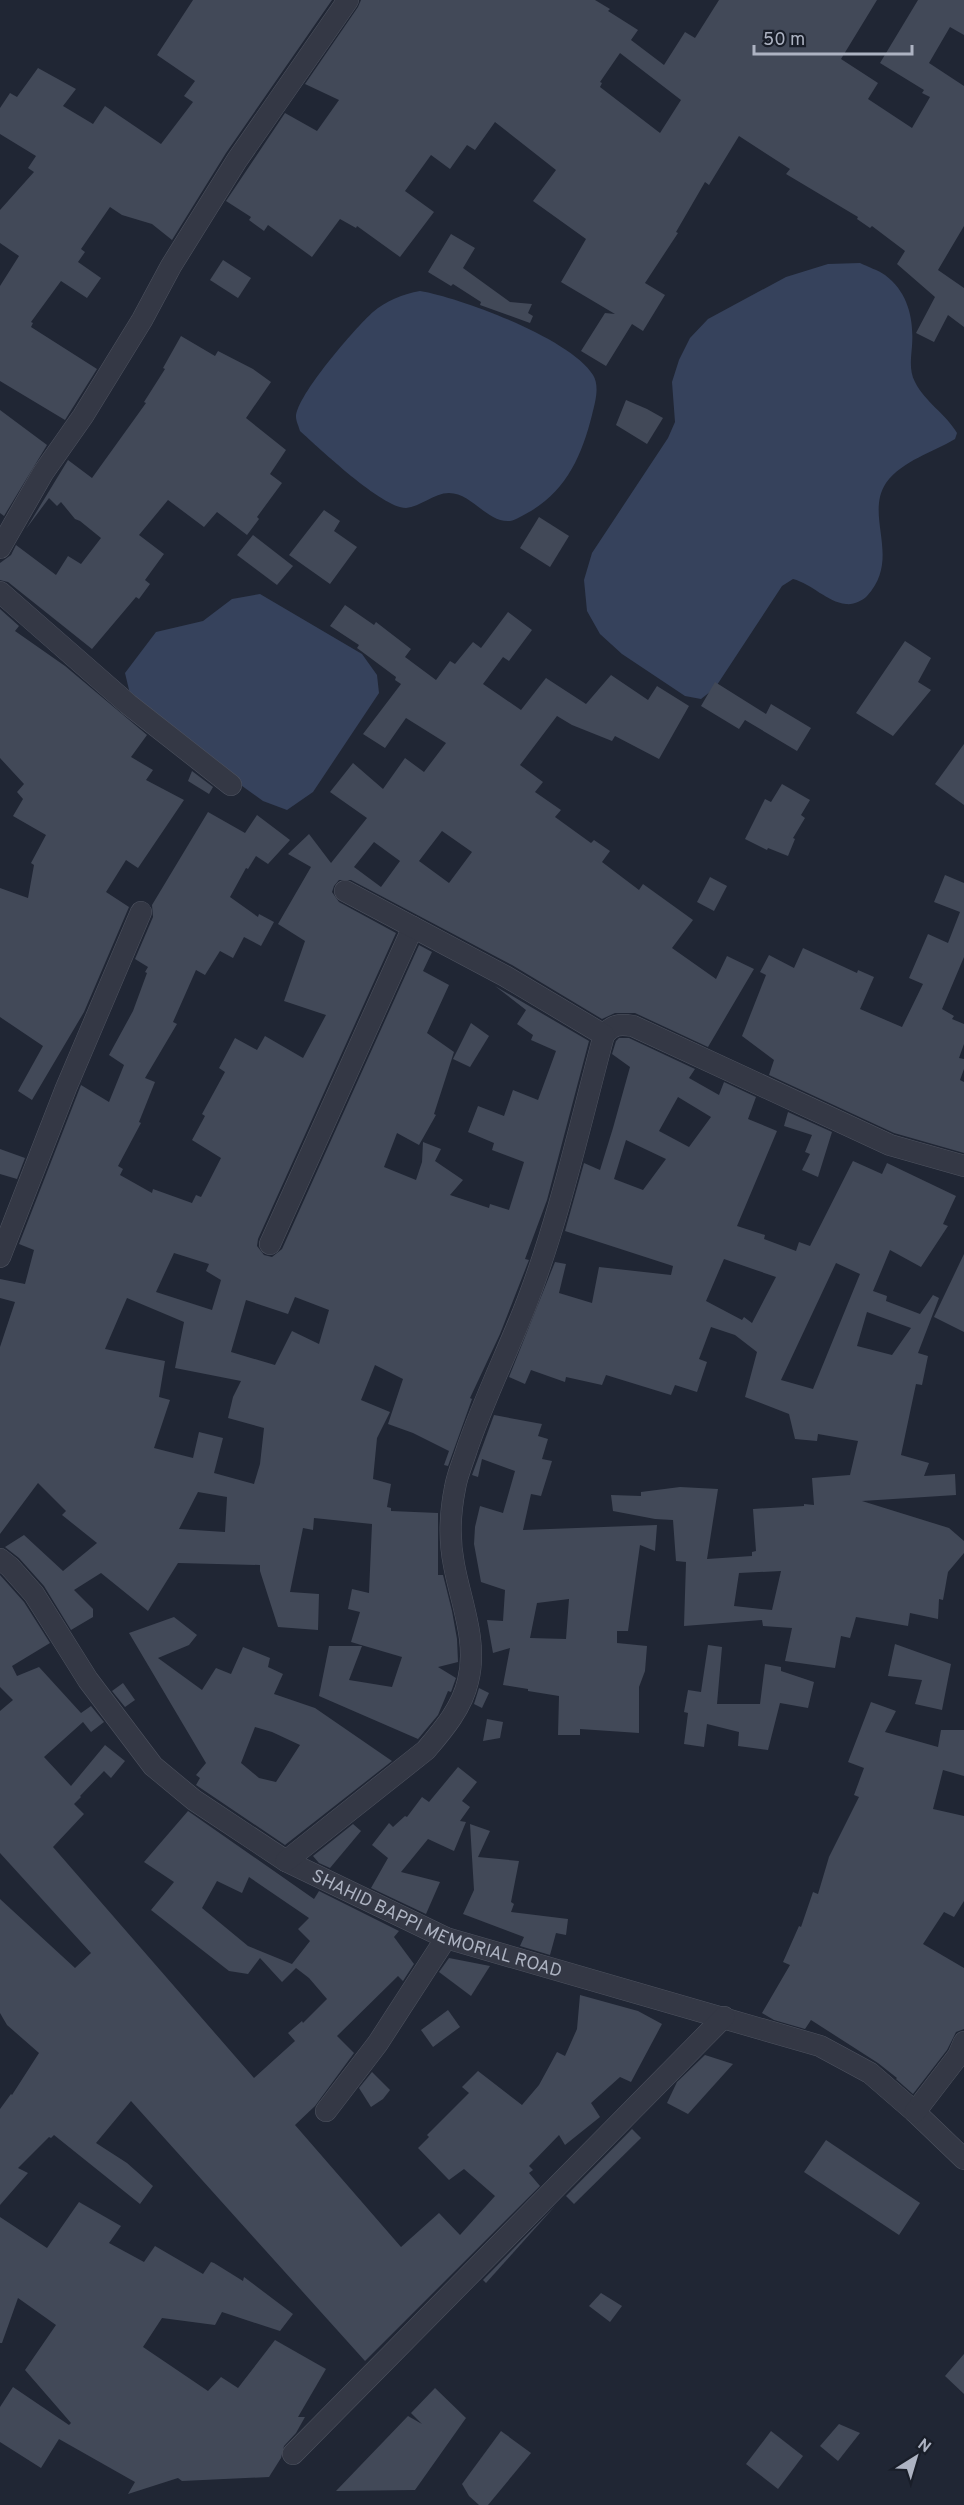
<svg xmlns="http://www.w3.org/2000/svg" width="964" height="2505" viewBox="0 0 964 2505" font-family="Overpass,sans-serif">
	<style>
		.water { fill: #36425c }
		.building { fill: #424958; fill-rule: evenodd }
		.lines { fill: none; stroke-linecap: round; stroke-linejoin: round }
		.minor-casing { stroke: #4e5360; stroke-width: 22 }
		.minor { stroke: #343845; stroke-width: 21 }
		.labels { text-anchor: middle; stroke-width: 4.5; stroke-linejoin: round; paint-order: stroke }
		.street-label { font-size: 18px; fill: #adb3c2; stroke: #191e29 }
	</style>
	<rect width="100%" height="100%" fill="#202634"/>
	<g class="water">
		<path d="M860,263C868,267 878,270 885,275C908,292 914,319 912,346C911,358 909,371 915,382C925,402 946,414 957,433L955,439C932,453 903,460 886,483C864,516 902,558 867,596C862,601 853,605 846,604C827,602 812,584 793,579L782,586L715,688L701,699L685,696L622,654L600,634L587,611L584,580L592,553L668,438L675,422L672,382L679,360L690,338L708,319L786,277L828,264Z"/>
		<path d="M420,291C462,298 571,339 593,375C600,386 595,403 592,415C582,455 567,489 531,511C525,514 516,520 510,521C487,523 472,493 449,493C434,493 420,507 406,508C382,508 319,448 300,431C299,427 296,421 296,417C296,396 356,327 373,312C386,301 403,294 420,291Z"/>
		<path d="M260,594L362,654L377,675L379,693L313,792L287,810L263,801L181,742L130,694L125,673L156,632L203,621L232,599Z"/>
	</g>
	<g class="building">
		<path d="M193,0H332L226,153L172,240L152,224L122,215L110,207L81,249L85,252L78,262L101,278L87,298L61,281L31,322L33,323L31,327L97,369L65,420L0,381V286L19,256L0,243V210L34,172L28,168L36,156L0,134V108L10,93L17,97L38,68L76,89L63,106L93,124L105,106L161,144L193,102L184,96L195,81L157,55Z"/>
		<path d="M361,0H595L610,9L608,11L638,30L631,40L664,65L685,32L695,38L719,0H877L841,59L878,83L868,99L912,128L930,97L922,93L924,90L880,63L918,0H964V35L950,27L929,63L964,86V226L938,270L964,288V327L948,315L934,342L916,333L935,297L897,264L905,251L872,226L870,228L857,219L858,217L786,174L790,169L739,136L709,185L705,182L676,232L678,233L645,283L665,295L643,331L632,324L606,366L581,351L605,313L615,314L561,282L586,239L533,201L556,170L495,122L475,150L467,145L450,169L431,155L405,191L434,212L400,257L357,226L356,228L340,219L312,257L268,225L264,231L249,220L251,217L226,201L285,113L317,131L339,100L305,84L358,7ZM620,53L681,100L660,133L600,87L602,83L600,82Z"/>
		<path d="M451,234L475,248L463,268L510,302L532,304L528,313L533,316L530,323L480,305L481,302L453,284L451,286L428,272Z"/>
		<path d="M223,260L251,278L238,298L210,280Z"/>
		<path d="M181,336L215,356L218,351L253,369L271,382L246,418L286,450L270,474L282,483L257,517L259,519L247,535L217,512L204,527L168,500L139,535L164,554L145,580L150,584L139,599L136,597L92,649L8,582L0,580V563L11,555L16,545L56,575L68,556L81,564L101,538L80,521L75,519L61,502L57,506L49,498L26,529L68,460L92,478L146,403L144,402L165,369L163,368Z"/>
		<path d="M626,400L647,409L663,418L647,444L616,425Z"/>
		<path d="M0,410L47,445L4,516L0,513Z"/>
		<path d="M324,510L340,521L334,531L357,547L330,584L289,555Z"/>
		<path d="M539,517L569,536L550,567L520,548Z"/>
		<path d="M253,535L293,566L277,585L237,555Z"/>
		<path d="M345,605L374,625L376,622L411,649L405,657L436,680L450,661L455,664L473,642L481,648L508,612L532,630L509,661L503,657L483,684L521,710L546,678L586,704L611,675L648,700L657,686L689,706L659,759L615,736L612,741L572,725L557,716L520,765L543,782L535,792L561,810L555,817L591,843L594,840L610,851L602,862L639,890L643,884L693,920L672,948L716,979L727,956L754,969L708,1047L635,1013H615L602,1019L512,965L351,880H339L334,886L332,892L339,902L396,933L258,1239L257,1246L264,1255L272,1257L282,1249L419,945L432,952L423,971L449,985L427,1033L454,1052L434,1114L436,1115L419,1145L397,1133L384,1167L416,1180L422,1162L423,1142L441,1149L435,1161L463,1180L450,1195L489,1208L490,1204L509,1210L524,1162L492,1150L494,1143L468,1132L478,1106L504,1116L513,1090L538,1100L556,1051L531,1040L533,1035L517,1024L526,1010L495,986L589,1041L547,1200L525,1259L529,1260L527,1265L500,1334L470,1398L472,1399L448,1466L444,1465L449,1451L413,1433L388,1424L403,1379L375,1365L361,1400L390,1412L377,1438L373,1479L391,1484L387,1507L391,1508V1511L438,1513V1575H443L452,1611L457,1639L458,1662L438,1667L456,1678L451,1692L448,1691L438,1715L418,1739L319,1696L329,1646H362L349,1680L392,1687L402,1657L351,1642L360,1612L348,1609L352,1589L369,1593L372,1524L314,1518L313,1530L303,1528L290,1592L319,1594L318,1630L278,1627L260,1571V1565L178,1563L148,1611L101,1573L74,1590L93,1609V1617L71,1630L44,1586L19,1558L5,1547L24,1535L63,1571L97,1543L62,1515L66,1511L38,1483L0,1534V1347L15,1302L0,1298V1279L25,1284L34,1250L19,1244L81,1085L109,1102L124,1065L109,1055L133,1011L147,973L145,972L148,967L135,959L153,917L152,905L208,812L245,833L257,815L290,840L268,864L256,856L248,869L246,868L230,897L258,917L259,914L274,922L261,946L244,937L233,958L220,951L205,975L196,970L173,1022L177,1024L145,1078L155,1082L139,1122L141,1123L118,1166L123,1169L120,1175L152,1193L153,1189L192,1203L196,1195L201,1197L221,1158L192,1140L205,1116L202,1114L225,1072L219,1068L235,1038L257,1050L265,1036L303,1058L326,1015L284,1001L305,941L278,924L311,867L288,854L309,834L331,863L367,818L330,792L353,763L383,789L405,758L424,772L446,743L406,718L385,748L363,734L401,684L395,680L396,677L357,648L359,645L330,626ZM442,831L472,852L449,883L419,861ZM374,842L400,861L381,887L354,867ZM174,1253L209,1264L206,1271L221,1280L212,1310L156,1292ZM295,1297L329,1310L319,1344L292,1331L275,1365L231,1352L246,1300L288,1314ZM127,1298L184,1322L175,1368L241,1381L233,1397L228,1418L264,1428L260,1464L254,1484L214,1473L223,1438L199,1432L193,1458L154,1448L170,1400L159,1397L165,1361L105,1349ZM198,1492L227,1497L225,1532L179,1529Z"/>
		<path d="M0,609L19,626L15,631L65,666L147,735L131,757L153,770L146,780L184,800L138,868L126,860L106,892L129,907L84,1012L32,1100L18,1091L43,1046L0,1017V888L28,898L34,865L31,863L46,835L13,816L23,799L17,792L24,784L0,758Z"/>
		<path d="M905,641L931,658L918,682L931,690L893,736L856,713Z"/>
		<path d="M715,682L766,714L771,704L811,728L797,751L745,720L739,729L701,706Z"/>
		<path d="M964,744V805L935,784Z"/>
		<path d="M192,771L213,787L209,794L188,781Z"/>
		<path d="M782,784L810,800L801,815L805,818L793,838L795,839L788,856L768,848L767,850L745,839L765,799L771,802Z"/>
		<path d="M945,875L964,883V957L942,1009L954,1016L952,1019L964,1024V1044L959,1058L964,1059V1069L960,1080L964,1082V1153L894,1133L769,1075L774,1060L742,1036L766,975L760,972L769,955L794,968L803,948L857,973L858,970L874,977L860,1009L902,1027L923,984L909,978L928,934L948,943L960,912L934,902Z"/>
		<path d="M710,877L727,886L714,911L697,902Z"/>
		<path d="M471,1023L489,1036L470,1067L453,1059Z"/>
		<path d="M619,1038H629L695,1069L689,1078L719,1095L724,1082L756,1097L748,1119L777,1131L737,1226L765,1235L764,1239L796,1251L799,1242L810,1246L853,1161L882,1174L887,1163L956,1196L943,1224L948,1226L921,1267L890,1250L873,1291L887,1296L886,1301L920,1314L933,1295L939,1298L918,1353L928,1356L922,1385L916,1384L901,1455L929,1463L924,1476L955,1474L956,1495L862,1501L949,1528L964,1541V1553L948,1572L943,1600L939,1599L938,1619L910,1613L908,1626L856,1617L850,1638L841,1636L835,1668L785,1661L792,1628L763,1626L762,1620L684,1626L686,1562L676,1561L673,1520L655,1519L613,1511L611,1495L641,1496V1492L680,1487L718,1489L707,1559L752,1556V1552L756,1551L753,1509L804,1506V1504L814,1505L812,1478L850,1475L858,1441L818,1434L817,1441L795,1439L789,1414L745,1397L757,1352L735,1335L711,1327L699,1359L707,1362L697,1392L675,1385L671,1395L606,1375L602,1385L566,1377L565,1382L531,1370L525,1384L509,1377L555,1262L566,1264L559,1293L592,1303L599,1267L671,1275L673,1266L565,1231L584,1163L600,1170L613,1128L630,1067L612,1054L616,1041ZM678,1097L711,1117L689,1147L659,1131ZM626,1140L666,1159L643,1190L614,1179ZM724,1259L776,1277L752,1323L744,1317L742,1320L706,1301ZM836,1263L860,1274L813,1389L781,1380ZM867,1312L911,1328L892,1355L857,1346ZM781,1571L772,1610L734,1606L739,1573Z"/>
		<path d="M788,1112L832,1132L818,1177L802,1170L810,1154L805,1152L812,1135L784,1126Z"/>
		<path d="M0,1149L25,1158L17,1179L0,1174Z"/>
		<path d="M964,1254V1332L934,1317Z"/>
		<path d="M494,1415L542,1424L538,1436L548,1439L542,1459L552,1461L541,1496L531,1494L523,1530L657,1525L655,1551L640,1545L628,1631H617V1643L647,1646L645,1671L639,1687V1733L580,1729V1735H558L559,1696L528,1691V1689L503,1685L510,1648L493,1653L487,1620L503,1621L505,1590L481,1582L474,1544L475,1527L480,1506L503,1513L515,1471L482,1459L478,1477L472,1475ZM569,1599L566,1639L530,1638L537,1603Z"/>
		<path d="M0,1575L24,1602L50,1643L12,1666L17,1676L39,1667L81,1713L91,1706L104,1722L91,1732L83,1722L44,1757L71,1786L105,1745L125,1761L111,1778L104,1771L80,1796L81,1797L74,1804L84,1814L53,1847L254,2078L295,2041L288,2033L302,2021L303,2023L327,1999L309,1978L296,1968L282,1982L260,1958L248,1974L229,1971L151,1910L174,1882L144,1862L188,1811L314,1899L319,1891L399,1931L394,1937L414,1964L403,1981L398,1976L337,2036L354,2053L315,2106L295,2125L401,2247L439,2213L460,2235L495,2196L464,2169L449,2180L418,2148L429,2137L427,2135L469,2093L462,2087L478,2071L522,2105L539,2085L557,2052L565,2056L577,2029L580,1995L638,2011L662,2024L631,2082L620,2077L591,2103L600,2117L565,2145L559,2135L529,2166L533,2170L529,2173L540,2186L365,2361L131,2101L96,2143L127,2163L153,2186L140,2204L54,2135L51,2138L49,2137L18,2168L28,2173L0,2205V2109L11,2094L12,2095L39,2053L7,2025L0,2013V1899L75,1968L91,1953L0,1853V1711L13,1700L0,1687ZM249,1877L309,1918L298,1929L310,1941L292,1964L248,1946L202,1908L217,1881L242,1893Z"/>
		<path d="M174,1617L197,1635L189,1645L158,1658L202,1690L216,1668L231,1674L243,1647L270,1658L268,1667L283,1674L274,1694L315,1708L392,1761L285,1845L196,1785L200,1778L196,1775L206,1763L129,1633ZM255,1727L272,1732L300,1745L276,1782L259,1778L241,1763Z"/>
		<path d="M895,1644L951,1664L942,1710L915,1704L922,1680L888,1676Z"/>
		<path d="M708,1645L722,1647L717,1704H760L765,1664L781,1667V1671L814,1682L808,1708L780,1703L768,1750L738,1746L739,1732L707,1724L704,1747L684,1744L688,1713L684,1712L688,1690L701,1692Z"/>
		<path d="M123,1683L135,1700L125,1707L112,1691Z"/>
		<path d="M479,1688L489,1693L482,1708L474,1704Z"/>
		<path d="M871,1702L896,1711L885,1732L938,1747L941,1730H964V1776L943,1770L933,1809L964,1816V1901L954,1917L944,1912L923,1944L964,1968V2029L956,2032L947,2050L913,2094L896,2079L897,2078L878,2063L811,2020L805,2029L774,2020L762,2013L790,1965L783,1962L799,1926L801,1927L813,1892L818,1894L829,1857L859,1797L854,1795L864,1768L848,1762Z"/>
		<path d="M487,1719L503,1722L500,1738L483,1741Z"/>
		<path d="M458,1767L477,1782L462,1801L470,1807L460,1821L466,1822L454,1851L428,1839L401,1872L440,1882L426,1914L371,1888L388,1858L372,1845L389,1823L393,1827L405,1816L407,1817L422,1797L429,1802Z"/>
		<path d="M353,1824L361,1831L330,1868L319,1863L313,1856Z"/>
		<path d="M470,1824L490,1831L478,1857L519,1861L511,1902L514,1904L511,1912L568,1919L566,1935L556,1933L550,1955L520,1946L524,1937L463,1914L474,1890Z"/>
		<path d="M449,1958L490,1966L471,1996L439,1972Z"/>
		<path d="M448,2010L460,2027L433,2047L421,2030Z"/>
		<path d="M705,2055L733,2064L688,2114L667,2103L677,2082Z"/>
		<path d="M372,2072L390,2090L383,2099L371,2107L359,2088Z"/>
		<path d="M632,2129L641,2138L574,2204L566,2196Z"/>
		<path d="M826,2140L920,2203L899,2235L804,2172Z"/>
		<path d="M79,2202L121,2226L109,2243L144,2262L155,2246L203,2274L211,2262L214,2263L243,2281L244,2277L293,2314L280,2331L222,2312L215,2325L162,2318L143,2347L208,2391L221,2377L238,2388L275,2340L326,2369L298,2417H305L296,2433L284,2446L281,2458L269,2477L182,2481L178,2478L128,2494L135,2482L59,2439L41,2468L0,2442V2407L13,2387L69,2425L71,2423L25,2370L56,2325L18,2298L2,2343H0V2217L47,2248Z"/>
		<path d="M556,2205L486,2283L483,2280Z"/>
		<path d="M601,2293L622,2306L610,2322L589,2306Z"/>
		<path d="M964,2354V2394L945,2376Z"/>
		<path d="M435,2388L466,2418L415,2490L336,2491L408,2416L422,2424L411,2413Z"/>
		<path d="M839,2424L860,2433L838,2461L820,2446Z"/>
		<path d="M501,2431L531,2453L488,2505H479L469,2496L462,2484Z"/>
		<path d="M771,2431L803,2456L778,2489L746,2464Z"/>
	</g>
	<g class="lines">
		<defs>
			<g id="minor">
				<path d="M0,548L43,473L83,416L142,320L171,266L237,160L348,0"/>
				<path d="M0,592L128,704L231,785"/>
				<path d="M604,1035C613,1024 620,1024 633,1026L890,1145L964,1166"/>
				<path d="M270,1244L413,927"/>
				<path d="M0,1257L66,1088L141,912"/>
				<path id="s1" d="M0,1559L10,1567L34,1594L88,1680L153,1766L194,1800L286,1861L446,1938L820,2046L870,2073L915,2112L964,2159"/>
				<path d="M286,1861L426,1750C443,1730 462,1708 468,1681C478,1642 461,1603 454,1565C449,1540 450,1513 455,1488C457,1475 463,1462 467,1449C484,1399 508,1351 527,1302C560,1216 580,1124 604,1035L505,976L345,891"/>
				<path d="M326,2111L378,2043L446,1938"/>
				<path d="M915,2112L958,2056L964,2042"/>
				<path d="M293,2454L724,2017"/>
			</g>
		</defs>
		<use href="#minor" class="minor-casing"/>
		<use href="#minor" class="minor"/>
	</g>
	<g class="labels">
		<g class="street-label">
			<text dy="6" stroke="none"><textPath href="#s1" startOffset="586">SHAHID BAPPI MEMORIAL ROAD</textPath></text>
		</g>
	</g>
	<g transform="translate(916 2457) rotate(37)" stroke="#191e29" stroke-width="4.5" paint-order="stroke">
	<path d="M0-4.5L10 22L0 15L-10 22Z" fill="#adb3c2"/>
	<text y="-9" font-size="16" font-weight="bold" text-anchor="middle" fill="#adb3c2">N</text>
	</g>
	<path d="M754 45v9h158v-9" fill="none" stroke="#adb3c2" stroke-width="3"/>
	<text x="763" y="45" font-size="18" fill="#adb3c2" stroke="#191e29" stroke-width="4.5" paint-order="stroke">50 m</text>
</svg>
